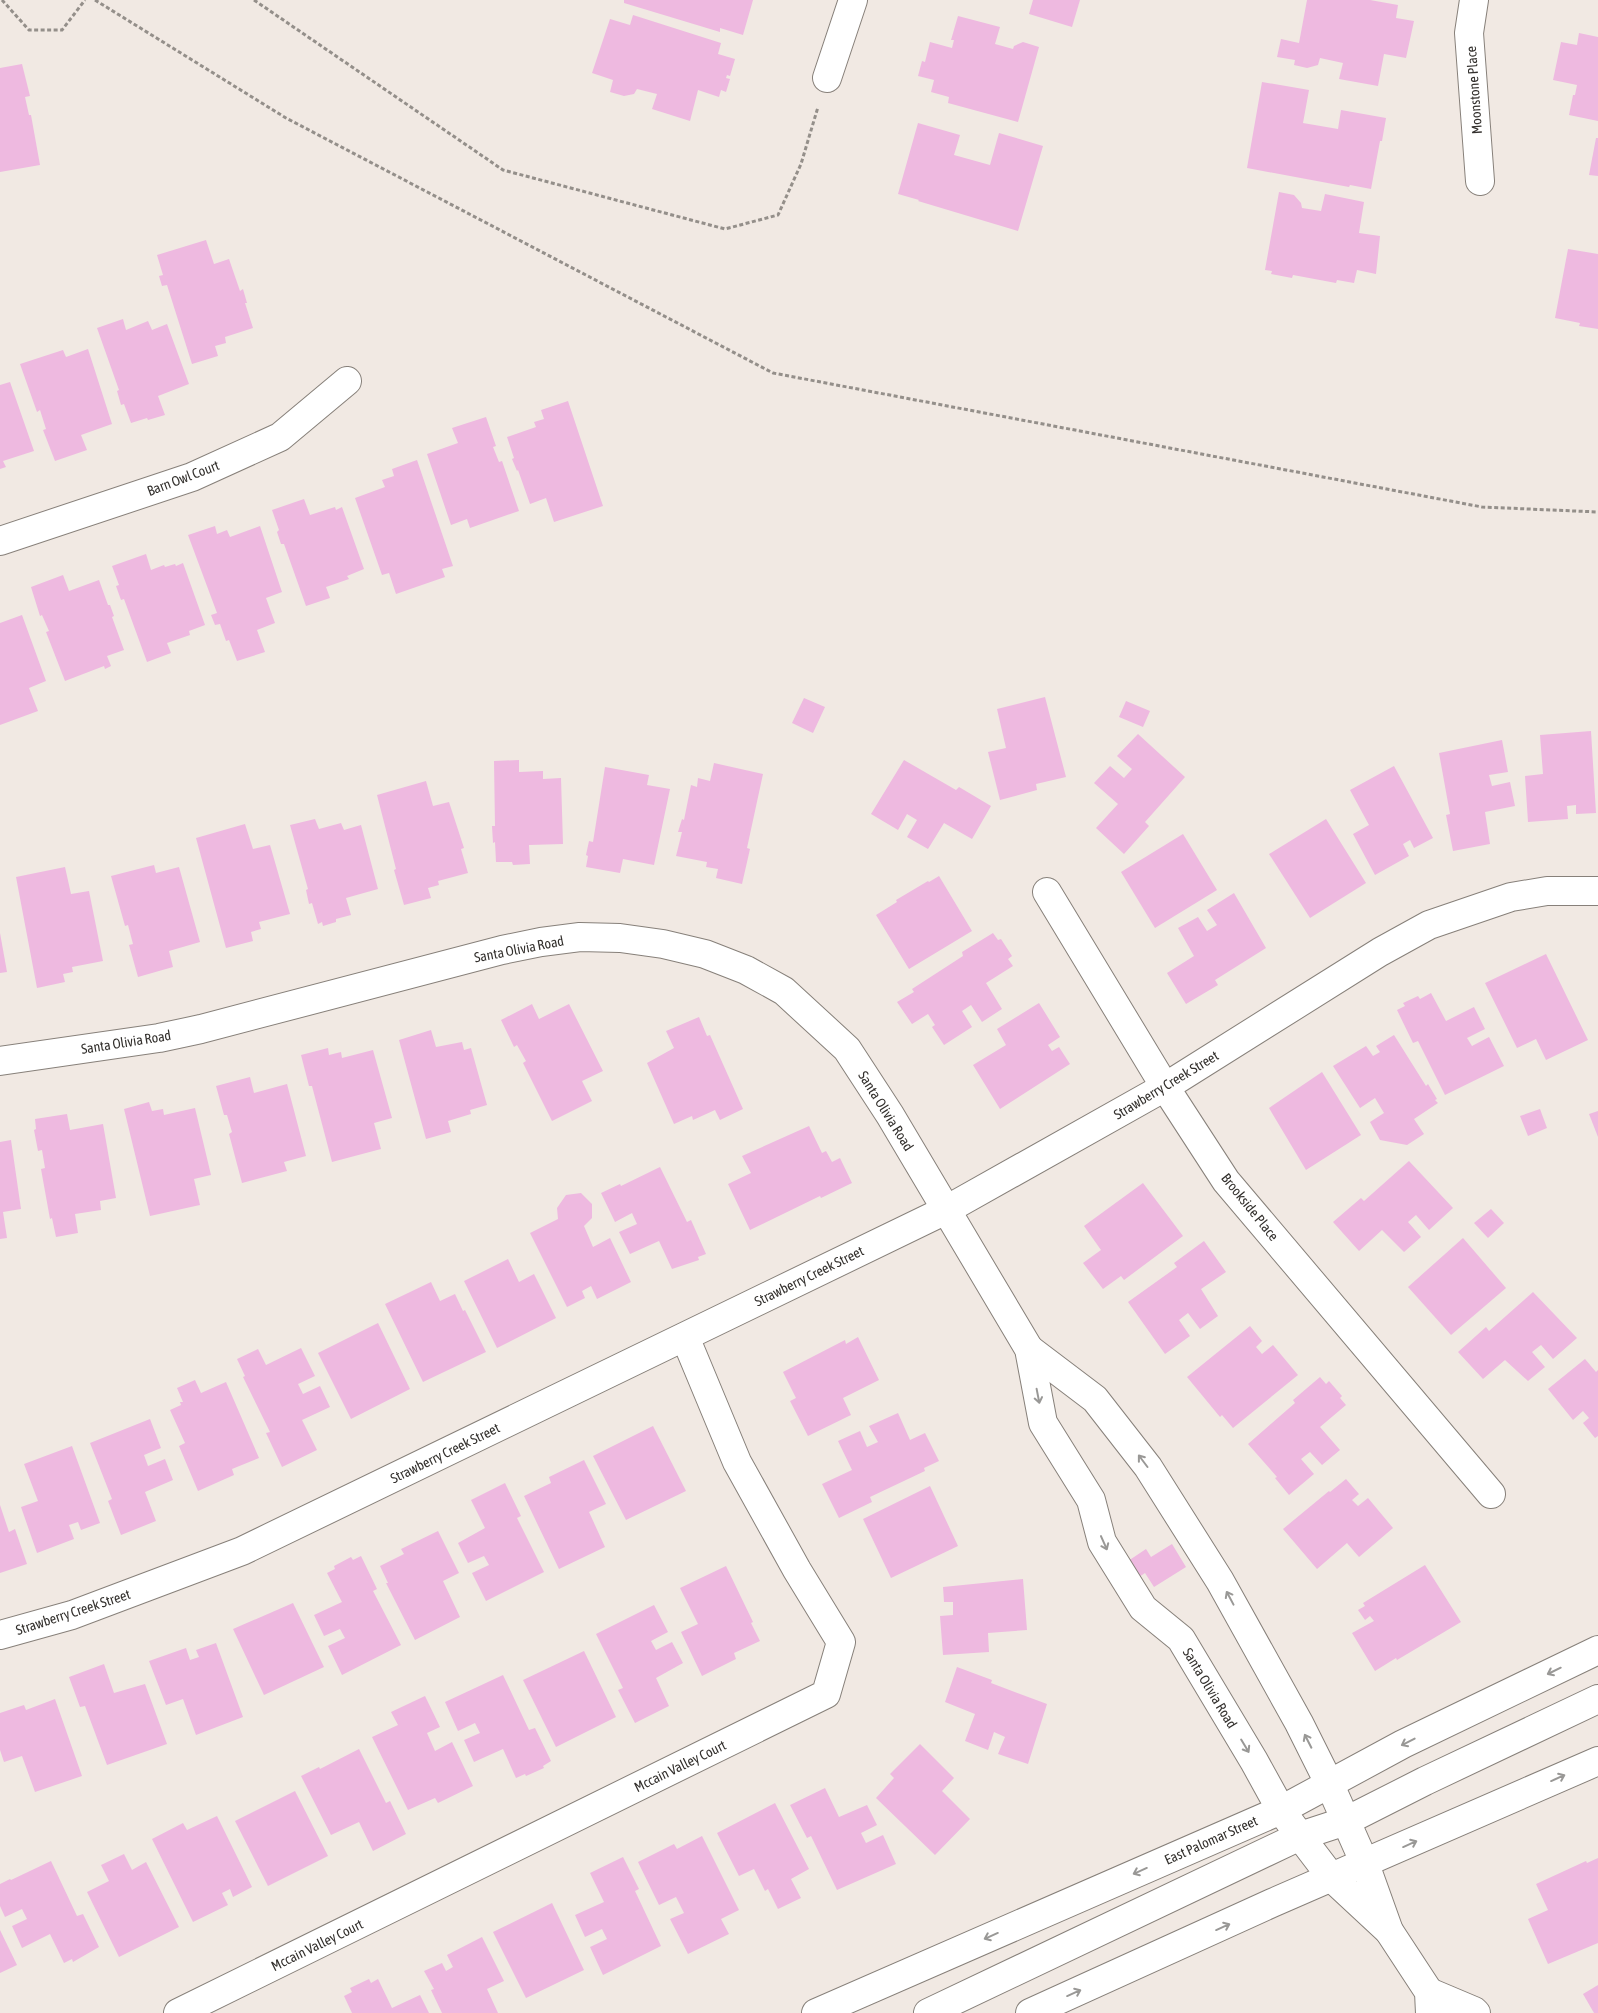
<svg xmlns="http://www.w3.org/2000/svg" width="1598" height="2013" viewBox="0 0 1598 2013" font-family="'Asap Condensed',sans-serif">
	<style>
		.building { fill: #eeb9e0 }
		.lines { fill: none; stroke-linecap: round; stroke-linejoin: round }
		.minor-casing { stroke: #87807a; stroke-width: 30 }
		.major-casing { stroke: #87807a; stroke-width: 30 }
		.path { stroke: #948f8a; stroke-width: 3; stroke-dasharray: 4 2.5; stroke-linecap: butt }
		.minor { stroke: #fff; stroke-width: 28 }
		.major { stroke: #fff; stroke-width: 28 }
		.oneway { stroke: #999896 }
		.labels { text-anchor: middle; stroke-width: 4; stroke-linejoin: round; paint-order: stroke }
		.street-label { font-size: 14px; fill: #33302d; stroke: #fff }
	</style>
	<rect width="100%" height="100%" fill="#f1e9e3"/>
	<g class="building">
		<path d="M624,0H753L743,35L720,28V32L624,3Z"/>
		<path d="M1033,0H1080L1072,27L1029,14Z"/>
		<path d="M1307,0H1370L1398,5L1396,18L1414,21L1406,58L1384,54L1378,86L1339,79L1343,63L1320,58L1318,65L1307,68L1294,65L1295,60L1277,57L1281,39L1299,43Z"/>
		<path d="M633,15L721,43L718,54L735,59L730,76L727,75L726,78L730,79L726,92L721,90L719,97L698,90L690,121L652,109L657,94L637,89L634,94L624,96L610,92L613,80L592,73L610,19L630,25Z"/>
		<path d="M958,16L1000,27L995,44L1013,49L1014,46L1023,42L1039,47L1018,122L948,103L949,97L931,92L934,80L918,76L922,61L925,62L930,42L952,48L954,40H951Z"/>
		<path d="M1579,33L1598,37V121L1569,115L1573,95H1575L1577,85L1553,80L1561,42L1577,45Z"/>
		<path d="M22,64L30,96L25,97L29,115H31L40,165L0,172V68Z"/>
		<path d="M1262,82L1309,90L1303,123L1338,129L1341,110L1386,118L1382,141H1380L1371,189L1350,185L1349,187L1247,168Z"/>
		<path d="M918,123L960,135L954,155L990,165L999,133L1043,146L1018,231L918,201L919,200L898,194Z"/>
		<path d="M1596,138H1598V176L1589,175Z"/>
		<path d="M1279,192L1294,195L1301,203L1302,208L1321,211L1325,194L1364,202L1359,233L1380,236L1376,274L1357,270L1354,283L1337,280L1336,283L1293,275L1292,278L1271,274L1272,271L1265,270Z"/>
		<path d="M206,240L214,264L229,259L240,291L243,289L247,303H245L253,328L225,337L226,343L215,346L218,356L192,364L167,285L162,286L159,276L163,275L157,255Z"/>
		<path d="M1568,249L1598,254V329L1579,326L1580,323L1555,318Z"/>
		<path d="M123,319L126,330L148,321L152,330L167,324L189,384L158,396L165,415L148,420L147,418L131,423L124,404L121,405L117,391L119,390L97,328Z"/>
		<path d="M88,349L112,424L81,435L87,450L55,461L43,430L46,429L40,410L37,412L20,364L63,350L66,357Z"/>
		<path d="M10,382L34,451L3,461L6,467L0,469V385Z"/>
		<path d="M568,401L603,506L554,522L546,498L530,504L518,470L517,471L512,459L514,458L507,437L536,427L534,422L544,419L541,410Z"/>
		<path d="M486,417L496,446L493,447L499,462L502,461L519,511L470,528L467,519L451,525L427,454L458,443L452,428Z"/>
		<path d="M417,460L453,566L442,569L445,577L396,594L389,573L382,575L355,498L385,487L382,480L394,476L392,469Z"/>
		<path d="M304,499L310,515L335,507L336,510L342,507L364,569L347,576L349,579L326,587L330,598L306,606L284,544H281L277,532L279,530L272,510Z"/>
		<path d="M215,526L217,534L227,530L230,537L260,526L282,592L266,598L275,623L257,630L265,652L237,661L229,640L226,641L220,624L215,625L211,615L217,613L188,535Z"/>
		<path d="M146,554L151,570L164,565L165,567L175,564L176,566L183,563L205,625L189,631L190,635L167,643L171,653L147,662L124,599L121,600L116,586L119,585L112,566Z"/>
		<path d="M63,575L69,591L99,580L108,605H110L114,616L112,617L124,650L107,656L111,666L105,669L104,666L65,681L46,632L49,631L42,615L40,616L31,587Z"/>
		<path d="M22,615L46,681L29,688L38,711L0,725V623Z"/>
		<path d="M1045,697L1066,777L1036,784L1037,790L1000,800L988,752L1006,748L997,709Z"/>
		<path d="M804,698L825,707L813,733L792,723Z"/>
		<path d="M1126,701L1150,711L1143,727L1119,717Z"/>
		<path d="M1591,731L1596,813L1576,814V805L1567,806L1568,819L1528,822L1525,776L1543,774L1540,735Z"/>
		<path d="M1138,734L1185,777L1145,822L1149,826L1124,854L1096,828L1118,804L1094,783L1110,766L1124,778L1132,769L1117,756Z"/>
		<path d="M1502,740L1508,772L1489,775L1492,786L1510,782L1515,806L1485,812L1490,844L1453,851L1446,815L1450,814L1439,753Z"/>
		<path d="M519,760V772L543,771V779L561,778L563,844L529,845L530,864L513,865L512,862H496L495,842L493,843L492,826H495L494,761Z"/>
		<path d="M904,760L956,790L959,787L991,806L972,839L944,823L928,849L907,837L917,820L907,814L898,830L871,814Z"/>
		<path d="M714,763L763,774L747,848L750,849L742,884L716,878L718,869L706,867L707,862L676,856L682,832H678L682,819L684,820L691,785L697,787L698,778L710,781Z"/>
		<path d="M1394,766L1433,838L1414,848L1410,840L1403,844L1409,856L1375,875L1353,834L1369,825L1350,790Z"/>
		<path d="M605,767L649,775L647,785L670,789L654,865L623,859L620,873L586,867L588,856L586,855L589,841L593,842Z"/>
		<path d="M426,781L433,806L449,802L464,848L461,849L468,873L438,881L439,885L428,888L431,898L404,905L394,870L396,869L377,795Z"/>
		<path d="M315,819L319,829L341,823L344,830L361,825L378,889L346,898L351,915L336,919V922L323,926L322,922L318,924L312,903L309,904L306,890L308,889L290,825Z"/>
		<path d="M1326,819L1366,883L1310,918L1269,854Z"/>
		<path d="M245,824L253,849L270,845L290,914L259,922L261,929L251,932L253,941L226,948L196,838Z"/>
		<path d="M1183,834L1217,890L1155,928L1121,872Z"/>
		<path d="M154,865L156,873L179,867L200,942L169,951L173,967L138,977L129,945L133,944L128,925L125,926L111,876Z"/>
		<path d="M65,867L71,894L89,891L103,961L72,967L73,972L63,974L65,982L37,988L16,877Z"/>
		<path d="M939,876L972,931L909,969L876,915L897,902L896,900L928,881L929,882Z"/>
		<path d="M1234,893L1266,948L1215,980L1218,985L1186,1004L1167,973L1194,956L1178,928L1198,917L1207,931L1217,925L1207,910Z"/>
		<path d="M0,933L7,972L0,973Z"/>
		<path d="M993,933L998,940L1001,939L1012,956L1008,959L1013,966L986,983L1002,1009L982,1022L971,1005L962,1011L972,1027L944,1045L932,1027L935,1025L928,1014L912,1024L897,1002L914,992L912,989L963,956L962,952Z"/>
		<path d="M1546,954L1588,1040L1546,1060L1536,1039L1517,1048L1485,983Z"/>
		<path d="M1431,993L1446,1021L1474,1007L1485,1029L1467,1038L1472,1046L1489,1037L1504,1066L1445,1095L1418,1041L1413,1043L1397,1010L1405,1006L1403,1003L1418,996L1420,999Z"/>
		<path d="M1039,1003L1060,1037L1048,1045L1052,1051L1059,1047L1070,1064L1000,1109L973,1065L1006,1045L997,1029Z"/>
		<path d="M532,1004L539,1019L569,1004L603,1071L582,1081L592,1101L552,1121L523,1063L526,1061L517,1045L514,1047L501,1020Z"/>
		<path d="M699,1017L707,1036L710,1035L743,1109L720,1120L715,1110L693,1120L692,1116L674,1124L647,1063L674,1048L666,1031Z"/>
		<path d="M431,1030L436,1047L462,1042L464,1050L471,1048L487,1105L470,1110L471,1114L448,1121L451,1132L426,1139L399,1040Z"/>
		<path d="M1394,1035L1426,1086L1428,1084L1437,1099L1435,1100L1438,1103L1414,1119L1424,1134L1407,1145L1380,1140L1370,1122L1384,1113L1375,1098L1360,1108L1333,1066L1366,1046L1373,1056L1380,1052L1376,1046Z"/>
		<path d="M328,1048L329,1055L341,1052L342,1058L373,1050L392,1118L374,1123L381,1149L332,1162L312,1086H309L301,1055Z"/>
		<path d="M1322,1072L1361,1135L1306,1170L1269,1108Z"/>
		<path d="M250,1077L254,1093L287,1084L306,1156L284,1162L287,1171L242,1183L229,1134L232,1132L227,1115H224L216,1086Z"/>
		<path d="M149,1102L152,1111L163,1109L164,1115L195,1108L211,1175L194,1179L200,1205L150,1216L124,1109Z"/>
		<path d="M1540,1109L1547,1128L1528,1136L1520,1116Z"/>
		<path d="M1598,1111V1137L1589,1114Z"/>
		<path d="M67,1114L70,1130L103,1124L116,1198L100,1201L101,1210L75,1214L78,1233L56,1237L52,1218L50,1219L41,1169L45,1168L42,1150L38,1151L34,1130L36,1129L35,1119Z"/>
		<path d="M809,1126L822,1153L826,1151L832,1162L840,1158L852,1183L821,1198L820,1196L750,1230L728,1184L751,1173L742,1156Z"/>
		<path d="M11,1140L21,1209L3,1212L7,1238L0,1239V1142Z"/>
		<path d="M1409,1161L1453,1208L1429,1230L1416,1215L1408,1222L1421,1237L1404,1252L1382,1230L1359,1251L1333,1222L1361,1198L1364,1201Z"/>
		<path d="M660,1167L687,1222L691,1220L706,1254L698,1257L699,1260L672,1269L659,1241L630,1254L619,1232L637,1224L632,1213L615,1222L601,1193L620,1184L621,1186Z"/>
		<path d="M1143,1183L1183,1236L1124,1280L1121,1276L1103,1289L1083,1263L1101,1250L1084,1226Z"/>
		<path d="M581,1193L592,1204V1218L584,1226L593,1247L610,1238L631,1282L597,1299L591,1286L582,1291L585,1298L567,1307L530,1233L558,1219L557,1208L566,1195Z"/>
		<path d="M1491,1209L1504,1223L1488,1238L1474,1223Z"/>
		<path d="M1463,1238L1506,1288L1451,1335L1408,1287Z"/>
		<path d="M1204,1241L1226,1272L1201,1289L1218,1316L1200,1329L1188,1313L1179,1320L1190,1336L1165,1354L1128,1302L1177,1267L1174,1263Z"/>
		<path d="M508,1259L519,1282L534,1274L556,1318L497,1348L464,1281Z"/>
		<path d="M431,1282L440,1301L455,1294L463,1311L465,1310L486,1352L423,1382L385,1304Z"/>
		<path d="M1533,1292L1577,1338L1553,1359L1541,1345L1532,1352L1545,1367L1528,1381L1505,1360L1483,1379L1458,1352L1486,1327L1489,1331Z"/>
		<path d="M378,1323L410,1389L351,1419L318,1353Z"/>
		<path d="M1250,1326L1262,1341L1256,1347L1262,1354L1273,1345L1298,1375L1233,1428L1222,1415L1220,1417L1187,1377Z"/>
		<path d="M858,1337L879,1380L843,1398L851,1415L808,1436L790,1401L796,1398L783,1372L845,1340L846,1344Z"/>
		<path d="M301,1348L315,1376L298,1384L303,1394L320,1386L330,1407L302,1420L317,1450L282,1467L266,1433L270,1432L243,1377L245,1376L237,1359L258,1349L266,1365Z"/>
		<path d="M1585,1359L1596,1372L1598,1370V1436L1595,1438L1583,1423L1589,1418L1583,1411L1573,1420L1548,1389Z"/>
		<path d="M1320,1377L1326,1384L1329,1381L1342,1396L1340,1398L1346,1405L1320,1427L1340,1450L1322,1465L1310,1452L1301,1459L1314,1474L1289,1495L1275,1478L1277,1477L1248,1444L1295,1403L1293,1400Z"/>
		<path d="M195,1380L201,1393L226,1382L259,1458L232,1469L234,1475L198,1491L179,1446L185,1443L170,1410L181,1405L180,1402H183L177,1388Z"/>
		<path d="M898,1413L910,1440L925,1433L939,1461L924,1468L925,1471L870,1497L872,1502L839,1518L822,1484L852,1470L838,1441L860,1431L867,1447L878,1442L869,1426Z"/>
		<path d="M150,1419L161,1448L144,1455L148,1466L165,1459L173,1480L145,1492L156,1521L121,1535L108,1501L112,1499L90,1443Z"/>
		<path d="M653,1426L686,1491L626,1520L593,1456Z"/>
		<path d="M72,1446L100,1523L81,1530L78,1522L69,1525L74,1539L37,1553L21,1507L38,1501L24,1464Z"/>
		<path d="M584,1460L606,1504L589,1512L605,1547L559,1569L524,1496L551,1483L549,1477Z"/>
		<path d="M1346,1479L1359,1494L1352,1500L1358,1506L1368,1498L1393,1528L1359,1557L1347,1543L1317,1569L1283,1529L1329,1491L1330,1492Z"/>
		<path d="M505,1483L521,1516L517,1518L544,1572L486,1601L472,1573L489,1565L484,1556L468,1563L458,1543L485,1528L471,1500Z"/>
		<path d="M930,1486L958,1546L891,1578L863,1519Z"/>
		<path d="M0,1505L9,1532L15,1529L27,1564L0,1573Z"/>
		<path d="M438,1531L459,1573L443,1581L460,1617L415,1640L386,1583H388L380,1566L404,1554L401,1549Z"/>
		<path d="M1172,1544L1186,1567L1154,1587L1145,1573L1139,1577L1128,1561L1146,1549L1151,1557Z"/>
		<path d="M361,1556L377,1589L373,1591L401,1645L342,1675L328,1646L345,1638L340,1629L324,1636L314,1615L342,1602L327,1573L335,1569L334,1566L351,1557L353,1560Z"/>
		<path d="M1425,1565L1461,1622L1397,1660L1396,1658L1375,1671L1352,1633L1374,1621L1370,1616L1365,1620L1358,1610L1365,1606L1363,1603Z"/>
		<path d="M726,1566L753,1622L751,1623L760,1641L734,1653L736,1659L702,1676L681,1632L698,1624L680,1588Z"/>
		<path d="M1023,1579L1027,1630L988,1633L989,1652L943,1655L940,1616L953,1615V1602H944L943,1587Z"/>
		<path d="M293,1603L324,1667L264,1695L233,1629Z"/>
		<path d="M654,1605L668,1632L651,1641L656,1650L672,1642L683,1663L656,1678L669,1706L635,1723L618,1690L623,1688L596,1634Z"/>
		<path d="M216,1643L243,1717L196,1735L183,1699L166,1705L149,1661L186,1648L190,1660L199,1657L196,1650Z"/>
		<path d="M584,1651L616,1717L556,1747L523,1680Z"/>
		<path d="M104,1664L114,1693L145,1684L167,1744L107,1765L85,1706L80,1707L69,1677Z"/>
		<path d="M957,1667L992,1680L991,1683L1047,1704L1028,1764L998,1754L1005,1737L994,1732L988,1750L965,1741L975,1714L945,1702Z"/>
		<path d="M503,1675L529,1730L535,1728L551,1761L543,1766L544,1768L526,1776L525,1774L516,1778L503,1749L474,1762L464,1740L480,1733L475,1723L458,1731L445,1702Z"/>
		<path d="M425,1696L440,1727L427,1733L435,1751L452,1742L473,1786L438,1803L435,1798L408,1810L372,1737L398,1725L391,1712Z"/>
		<path d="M55,1699L82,1776L35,1792L22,1756L4,1762L0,1750V1713L24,1705L26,1710Z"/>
		<path d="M920,1744L954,1778L942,1791L970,1819L935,1855L876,1798L894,1778L890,1774Z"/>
		<path d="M359,1749L386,1803L390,1801L406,1834L373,1851L359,1822L331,1835L301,1776L319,1767L320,1769Z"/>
		<path d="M825,1788L839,1817L867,1805L877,1825L861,1833L866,1843L883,1835L896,1864L837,1890L811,1836L807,1838L790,1805Z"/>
		<path d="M295,1791L328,1856L268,1886L235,1821Z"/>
		<path d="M775,1803L809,1869L791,1879L801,1898L778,1909L768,1889L765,1891L754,1869L739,1876L717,1833Z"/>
		<path d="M217,1816L252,1887L233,1897L230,1889L222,1893L228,1905L193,1922L152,1839L183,1823L187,1830Z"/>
		<path d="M702,1836L739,1910L721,1919L729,1934L688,1954L670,1919L684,1913L676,1897L659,1905L638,1862L674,1844L677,1849Z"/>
		<path d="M124,1854L132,1870L146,1862L179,1927L119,1957L87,1892L109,1881L101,1865Z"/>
		<path d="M623,1857L639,1889L635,1891L661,1946L603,1975L590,1947L607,1939L602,1929L585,1937L575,1915L604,1902L590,1873Z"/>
		<path d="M1598,1858V1943L1548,1964L1528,1919L1548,1910L1536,1884L1586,1861L1587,1863Z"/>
		<path d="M51,1861L77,1916L83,1914L99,1947L73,1962L72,1959L64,1963L50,1934L22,1948L12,1926L27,1919L22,1909L5,1917L0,1906V1884L10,1879L11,1880Z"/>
		<path d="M552,1903L584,1970L526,1998L493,1932Z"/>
		<path d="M0,1930L17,1965L0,1973Z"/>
		<path d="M482,1937L504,1981L487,1989L498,2013H442L431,1990L434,1989L424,1971L442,1963L446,1971L453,1967L447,1955Z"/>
		<path d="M369,1979L371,1983L378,1979L392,2008L420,1995L429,2013H352L344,1996L352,1992L350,1988Z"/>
		<path d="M1598,1985V2013H1594L1583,1994Z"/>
	</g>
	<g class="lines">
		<defs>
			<g id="minor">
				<path d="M1474,0L1469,33L1480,181"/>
				<path d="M827,78L853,0"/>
				<path d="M0,541L192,477L280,437L347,381"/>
				<path d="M1047,892L1165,1087L1226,1181L1491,1494"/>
				<path d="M0,1061L159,1038L201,1029L502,950L541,942L580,937L620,938L663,944L705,954L746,970L784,991L847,1049L890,1115L1029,1349L1043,1423L1091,1500L1102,1542L1143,1608L1181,1639L1254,1761L1281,1810L1300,1836L1332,1878L1389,1931"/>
				<path d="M1029,1349L1095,1399L1148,1467L1220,1581L1299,1723L1330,1785L1365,1864L1389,1931L1429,1992L1430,2013"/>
				<path d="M0,1635L72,1615L242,1551L946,1210L1165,1087L1380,952L1429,925L1511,897L1547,891H1598"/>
				<path d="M1429,1992L1474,2011L1476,2013"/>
				<path d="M178,2013L826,1694L841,1642L797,1570L737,1462L685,1337"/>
				<path d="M928,2013L1300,1836L1346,1821L1425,1781L1598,1699"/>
			</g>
			<g id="major">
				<path d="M816,2013L1281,1810L1403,1744L1598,1650"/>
				<path d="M1030,2013L1272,1903L1598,1761"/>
			</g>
		</defs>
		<use href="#minor" class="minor-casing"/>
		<use href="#major" class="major-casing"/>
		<g class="path">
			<path d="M2,0L29,30H62L85,0"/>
			<path d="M95,0L286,118L773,373L1482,507L1598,512"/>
			<path d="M254,0L503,170L725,229L778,215L801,164L818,107"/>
		</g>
		<use href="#minor" class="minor"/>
		<use href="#major" class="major"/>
	</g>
	<defs><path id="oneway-shaft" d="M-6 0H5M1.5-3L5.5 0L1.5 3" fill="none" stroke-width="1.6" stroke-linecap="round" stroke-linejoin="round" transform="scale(1.25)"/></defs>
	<g class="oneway">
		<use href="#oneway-shaft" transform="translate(1038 1396) rotate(79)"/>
		<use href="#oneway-shaft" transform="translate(1143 1461) rotate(-127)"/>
		<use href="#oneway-shaft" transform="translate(1104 1543) rotate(66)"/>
		<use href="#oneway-shaft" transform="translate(1230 1598) rotate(-118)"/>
		<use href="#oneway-shaft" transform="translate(1554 1671) rotate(154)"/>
		<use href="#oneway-shaft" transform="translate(1308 1741) rotate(-117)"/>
		<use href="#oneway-shaft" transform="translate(1408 1742) rotate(153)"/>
		<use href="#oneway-shaft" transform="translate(1245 1746) rotate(59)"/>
		<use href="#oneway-shaft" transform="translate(1558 1778) rotate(-24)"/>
		<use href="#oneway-shaft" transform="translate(1410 1844) rotate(-24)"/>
		<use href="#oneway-shaft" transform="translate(1140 1871) rotate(156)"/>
		<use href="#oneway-shaft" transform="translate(1223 1927) rotate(-24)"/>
		<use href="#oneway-shaft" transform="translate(991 1936) rotate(156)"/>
		<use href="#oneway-shaft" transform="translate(1074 1993) rotate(-24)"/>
	</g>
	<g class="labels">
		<g class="street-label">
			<text transform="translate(1474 90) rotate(-94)" y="5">Moonstone Place</text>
			<text transform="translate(183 478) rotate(-21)" y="5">Barn Owl Court</text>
			<text transform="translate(519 949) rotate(-11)" y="5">Santa Olivia Road</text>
			<text transform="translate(126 1042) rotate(-9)" y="5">Santa Olivia Road</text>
			<text transform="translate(1166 1085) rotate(-31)" y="5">Strawberry Creek Street</text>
			<text transform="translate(886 1111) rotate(58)" y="5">Santa Olivia Road</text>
			<text transform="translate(1250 1207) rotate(51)" y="5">Brookside Place</text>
			<text transform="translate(809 1276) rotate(-26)" y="5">Strawberry Creek Street</text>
			<text transform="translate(445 1453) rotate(-26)" y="5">Strawberry Creek Street</text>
			<text transform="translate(73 1612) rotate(-18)" y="5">Strawberry Creek Street</text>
			<text transform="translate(1210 1688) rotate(59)" y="5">Santa Olivia Road</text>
			<text transform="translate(680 1766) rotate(-26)" y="5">Mccain Valley Court</text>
			<text transform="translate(1211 1840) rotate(-24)" y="5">East Palomar Street</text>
			<text transform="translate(317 1945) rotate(-26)" y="5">Mccain Valley Court</text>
		</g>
	</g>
</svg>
